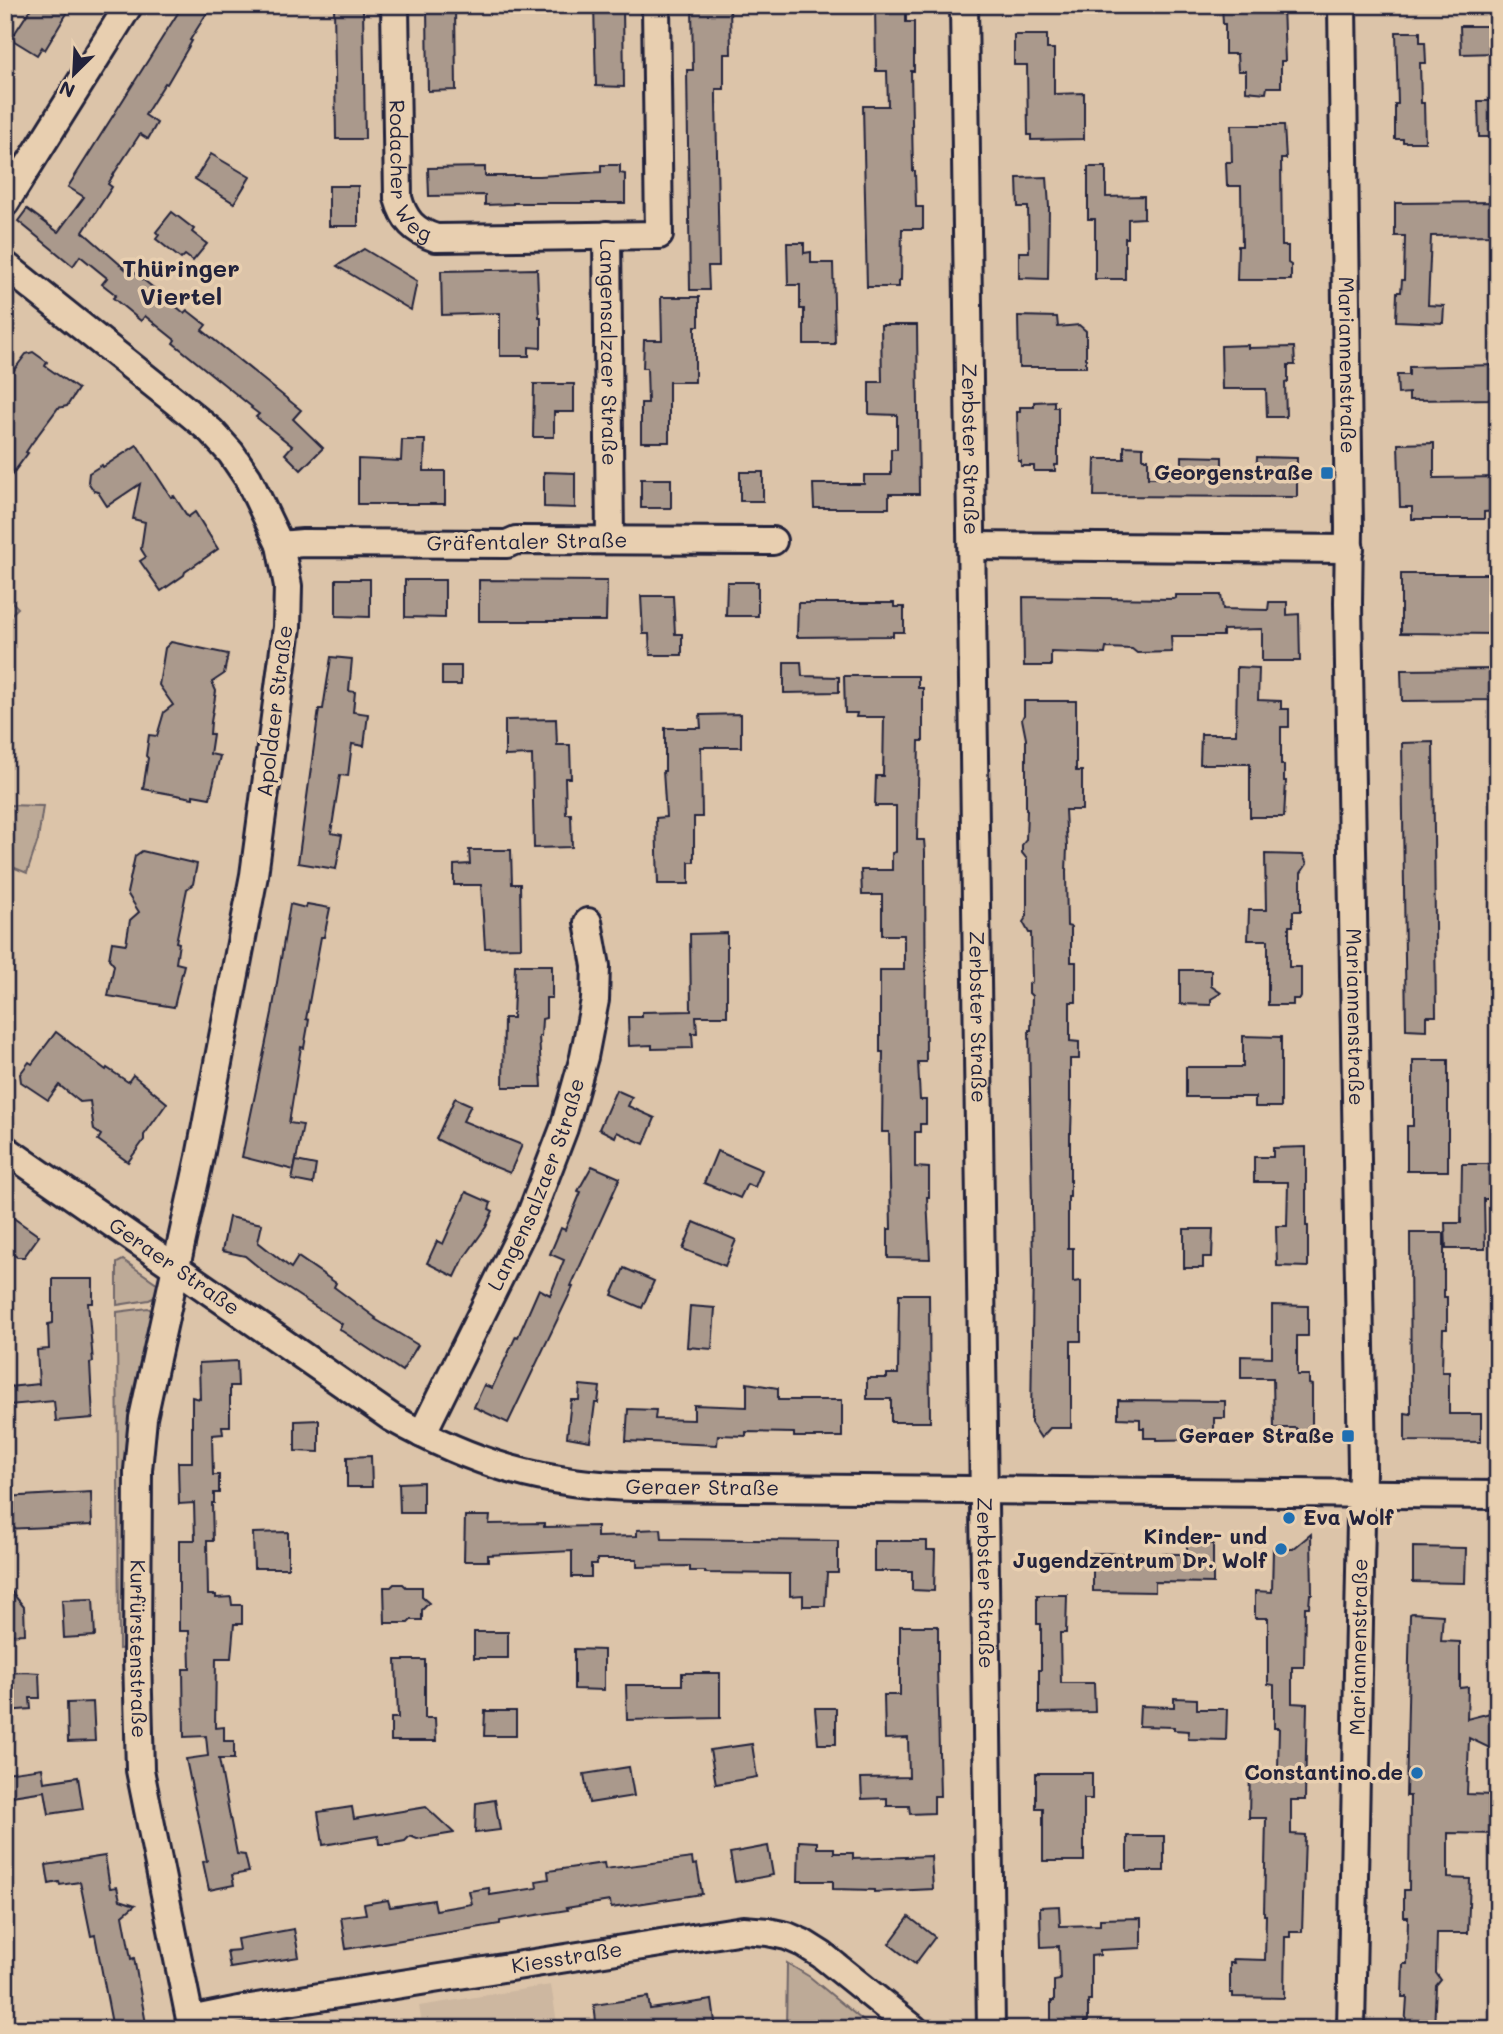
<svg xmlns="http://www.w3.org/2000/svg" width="1503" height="2034" viewBox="0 0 1503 2034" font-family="Mali,sans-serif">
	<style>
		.built { fill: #cdb7a0 }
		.green { fill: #bdaa97; stroke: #706669; stroke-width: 2 }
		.building { fill: #aa998c; stroke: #22223b; stroke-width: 2 }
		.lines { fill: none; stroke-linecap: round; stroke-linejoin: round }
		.minor-casing { stroke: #22223b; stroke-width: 32 }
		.minor { stroke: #e8cfb0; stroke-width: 26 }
		.poi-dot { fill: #1f6fb2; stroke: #e8cfb0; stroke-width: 2.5 }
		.labels { text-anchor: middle; stroke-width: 7; stroke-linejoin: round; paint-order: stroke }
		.street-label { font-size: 21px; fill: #22223b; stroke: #e8cfb0 }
		.poi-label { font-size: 21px; font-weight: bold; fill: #22223b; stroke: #e8cfb0; text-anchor: end }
		.quarter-label { font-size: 24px; font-weight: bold; fill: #22223b; stroke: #e8cfb0 }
	</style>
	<rect width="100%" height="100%" fill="#dcc4a9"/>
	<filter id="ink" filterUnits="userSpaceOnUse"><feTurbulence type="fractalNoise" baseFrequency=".0143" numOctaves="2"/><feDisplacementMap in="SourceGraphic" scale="14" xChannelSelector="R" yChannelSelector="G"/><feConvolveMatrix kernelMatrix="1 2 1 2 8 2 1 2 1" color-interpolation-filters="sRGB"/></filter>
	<g filter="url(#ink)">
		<path class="built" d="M551,1985L558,2029H423L419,2006Z"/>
		<g class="green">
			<path d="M5,595L18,608L6,619C11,630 11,635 5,646Z"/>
			<path d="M5,805L43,806L38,840L27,873L5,864Z"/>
			<path d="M123,1260L158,1284L155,1297L149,1300L117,1305V1263Z"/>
			<path d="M148,1308L152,1311L126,1440L123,1488L125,1648L119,1649L117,1312Z"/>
			<path d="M787,1963L810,1977L873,2029H786Z"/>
		</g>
		<g class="building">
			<path d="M33,5H72L45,50L42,47L37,55L11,39Z"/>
			<path d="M183,5H212L190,40L192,41L167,84L165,83L145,115L157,123L148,139L140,134L115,172L108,184L112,187L83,232L131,274L134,272L184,313L187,310L206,325L202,330L301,410L293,419L323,448L301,470L285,454L292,446L256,417L259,414L251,408L252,407L173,343L175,340L145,316L141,321L113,298L116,295L102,284L107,278L80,256L73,266L18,221L27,209L58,232L84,197L68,187Z"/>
			<path d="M334,5H363L365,139H336Z"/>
			<path d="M427,5H455L456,90L428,91Z"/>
			<path d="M594,5H623L624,87L596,86Z"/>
			<path d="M692,5H730L731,54H724V89H716V98L719,266H708L709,290H690L687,70H693Z"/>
			<path d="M875,5H902V12H906V22H914V71H911L913,171H915L916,207H923V229H902L901,280H899V287H867L863,106H888L887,71H876Z"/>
			<path d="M1222,5H1283L1285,61H1281V87H1267L1266,93L1246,91V71H1238L1237,54H1225V24H1223Z"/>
			<path d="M1460,26H1497V53L1461,54Z"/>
			<path d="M1396,32H1420V42H1425L1426,63H1420L1421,103H1424L1425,142H1403V139H1395V104H1398Z"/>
			<path d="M1014,35H1047V49H1054V94L1084,93V139L1031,140V135H1028L1027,65H1014Z"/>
			<path d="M1478,101H1498V137H1479Z"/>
			<path d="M1231,125H1284L1286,159H1281L1282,246H1288V263L1291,265V280H1237L1238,246H1242L1241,186H1227L1226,162H1232Z"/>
			<path d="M211,154L250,177L234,203L195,179Z"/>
			<path d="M601,165H620V173L625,174V203H513V204L485,205V195L429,196L428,168L485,167V176H540L601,172Z"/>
			<path d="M1088,167H1106V197L1144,196V218L1128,219V238H1125V279H1095V219H1088Z"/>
			<path d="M1047,177L1049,207L1048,279L1019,278V252H1029L1028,207H1018L1017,178Z"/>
			<rect x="329" y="186" width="29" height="40"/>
			<path d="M1498,202V235L1431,236L1428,305L1444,306L1443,323L1396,321L1397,292H1401L1402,280H1404L1405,236H1395V203Z"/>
			<path d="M172,212L194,229L192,232L207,244L193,261L185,255L181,259L156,239L159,235L156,232Z"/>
			<path d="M787,243H804V253L811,252V263H833L835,344H804V309H800V285H788Z"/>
			<path d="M364,249L417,281L411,310L337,266Z"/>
			<path d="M537,269L539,317H541V348L529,347V356H500V313L442,315L441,271Z"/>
			<path d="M661,297H699V326H695V382H669V442H641V403H648L647,368H643L644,340H662Z"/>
			<path d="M1018,316L1057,317L1058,327L1079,325L1086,331V367H1019Z"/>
			<path d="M881,325H917L919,494H889V508H814L813,484H864V475H891V449H897V415L869,414V382H882Z"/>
			<path d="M1248,345V348L1294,347L1295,365H1288V382L1285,383L1286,417H1267L1266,389H1222L1221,346Z"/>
			<path d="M33,352L47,362L45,366L78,389L67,406L58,408L32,443L26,452L28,453L5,484V382L26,354Z"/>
			<path d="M1498,365V399L1409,400V393L1398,394L1397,375H1409V367Z"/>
			<path d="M534,384H574V412H554V437H533Z"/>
			<path d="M1054,401V407H1058V465H1055V471H1034V466H1021V461H1018L1017,412H1020V407H1034V402Z"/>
			<path d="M402,440H425L424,471H445V504H358V459L401,461Z"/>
			<path d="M1434,443V478L1498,477V511L1484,512V519H1412V507H1400L1398,444Z"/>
			<path d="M137,445L171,497L174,496L188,517L195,512L218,549L185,572L184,575L161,591L140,561L146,557L141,549L145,522L133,519L140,484L107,506L98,492L94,491L88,482L89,473L102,465L103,467Z"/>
			<path d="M1124,446L1143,447V459H1148V478H1182V456L1222,457V478L1256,479L1257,457L1297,458V497L1094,496L1095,459H1124Z"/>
			<path d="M544,472L575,473V508L544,507Z"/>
			<rect x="740" y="472" width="23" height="29"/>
			<rect x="641" y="479" width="30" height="29"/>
			<path d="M1401,574H1498V634L1401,633Z"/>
			<path d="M336,579H370V617L336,616Z"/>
			<path d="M405,580H445V618L405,617Z"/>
			<path d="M479,580L607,581L606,621H479Z"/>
			<path d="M727,582H758V616H726Z"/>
			<path d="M1176,595H1221L1223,609L1268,610L1269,602H1287V615L1299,614L1300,661H1262V629L1223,630V636H1171L1172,652L1137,653L1132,649L1106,648L1105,654L1051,652V666H1024L1023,597L1174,599L1176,598Z"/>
			<path d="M641,596H673L675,634H682V655H650L649,634H643Z"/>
			<path d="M798,603H894V607H904V632H893V636L797,637Z"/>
			<path d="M171,642L228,654L224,674L212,682L216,691L211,722L210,734H213L210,754L220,756L210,798L193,795V798L143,789L148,758L146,756L149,735L157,736L164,712L173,705L159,685L165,648Z"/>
			<path d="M331,657L352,659L349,691L355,692L353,712L368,714L364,746L352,744L348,776L340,775L331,833L342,835L336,869L298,863L319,709H323Z"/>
			<path d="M784,662H801L802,676L839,677V692L784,693Z"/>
			<rect x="442" y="666" width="19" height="19"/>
			<path d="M1237,667L1259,668L1258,700L1281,701V709H1289V727H1281V765H1284V781H1286L1284,817H1250V764H1200L1201,734H1236Z"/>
			<path d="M1498,669V700L1402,701L1401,670Z"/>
			<path d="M844,676H918V688H923V741H919L917,840H924L925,852L926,1062H918L920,1100H926V1124H920V1132H915V1167L929,1168V1197H927L930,1259L888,1258V1229H891L889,1132H882L883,1052H880V970H904V935H882V895H862L861,870H892V853L896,852V806H875L876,776H883L884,717H856L857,713H845Z"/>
			<path d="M1024,701H1076V771H1082V810H1065L1067,847L1066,872L1067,926L1071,927V962H1076V1002H1070V1041L1079,1042V1059H1070V1101H1072L1071,1133H1070V1197H1068V1248H1073V1282L1081,1281V1341H1071V1428H1050L1041,1438L1031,1423L1033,1264L1029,1030H1031L1032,996L1029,993V984L1032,982L1031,933H1029L1023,922L1027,916V859L1022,853V845L1026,840L1027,810H1026V739L1022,719L1024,715Z"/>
			<path d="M741,714V747H701L702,817H694V862H689V884H658L656,818L666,817L663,771H665V728H701L700,715Z"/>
			<path d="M556,719L557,745H570L571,778H565L566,814H571L572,847L534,848L532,755L505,756V720Z"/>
			<path d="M1433,742L1436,1016H1426V1030L1406,1029L1402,743Z"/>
			<path d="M469,850H511L512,884H520L521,947L485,948L481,885H454V865L470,864Z"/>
			<path d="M142,851L197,864L193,884L187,889L176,942L179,943L176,963L184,965L174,1007L108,996L114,965L109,959L112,942L126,944L130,920L139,912L127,893L135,856Z"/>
			<path d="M1265,854L1303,855L1307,864L1301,873V911H1293V926H1289V967H1301V997L1300,999H1293V1005H1268V940H1248L1249,910H1266Z"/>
			<path d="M290,904L306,908L307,904L330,908L324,937H321L306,1019L309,1020L304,1048L301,1047L289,1123L303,1125L294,1170L242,1157L272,1013Z"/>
			<path d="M727,933V1016H696L697,1033H692L693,1048L652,1049V1045L629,1046L628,1017H642V1012L691,1011L690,934Z"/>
			<path d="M515,965H552V998H546V1018L542,1019L541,1036H539L542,1087H503L504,1018H513Z"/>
			<path d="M1180,970H1211V986L1221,993L1211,999V1005L1180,1004Z"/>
			<path d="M56,1032L106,1070L107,1068L128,1082L133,1075L167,1103L144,1135V1140L128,1162L98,1140L101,1135L94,1130L90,1101L80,1102L59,1085L48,1100L21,1082L20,1074L29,1062L32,1064Z"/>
			<path d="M1243,1036L1281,1037V1107H1255V1097H1186V1067H1243Z"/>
			<path d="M1413,1060H1448V1171H1407V1126H1413Z"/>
			<path d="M616,1090L632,1097L628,1106L655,1118L644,1144L617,1132L615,1137L599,1129Z"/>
			<path d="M455,1098L471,1105L463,1121L522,1145L510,1173L478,1160L436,1139Z"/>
			<path d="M1306,1147V1226H1308V1267L1277,1266L1276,1226H1287L1288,1182H1254V1157H1273V1148Z"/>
			<path d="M717,1151L762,1170L755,1187L747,1184L740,1198L704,1183Z"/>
			<path d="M296,1161L316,1165L313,1184L292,1180Z"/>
			<path d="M1462,1164H1497L1498,1199H1484L1485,1249H1446L1445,1223H1461Z"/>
			<path d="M592,1166L620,1178L571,1286L573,1287L508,1423L474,1407L484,1385L492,1388L516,1336L518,1337L539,1289L550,1295L564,1260L550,1254L561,1228L565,1230L581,1192L578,1191Z"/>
			<path d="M466,1192L491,1203L489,1209L493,1211L486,1227L464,1258L455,1277L427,1263L437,1241L443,1244Z"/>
			<path d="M5,1212L39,1236L24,1257H17L5,1249Z"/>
			<path d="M229,1217L262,1224L258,1242L291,1268L298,1257L336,1283L334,1287L376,1318L375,1319L418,1345L402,1371L339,1329L342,1324L273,1279L245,1256L222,1251Z"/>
			<path d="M694,1222L736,1240L725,1266L683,1249Z"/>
			<path d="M1184,1229H1213L1212,1257H1203V1268H1184Z"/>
			<path d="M1410,1233H1444V1297H1447V1329H1443L1442,1372H1449V1414H1481V1442L1405,1441V1413L1411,1414Z"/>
			<path d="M624,1268L654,1281L642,1308L612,1295Z"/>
			<path d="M53,1279H93V1303H88L93,1362L90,1363L93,1418L56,1421L54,1401L9,1405L8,1387L39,1384L37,1350L49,1349L48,1324L53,1323Z"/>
			<path d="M899,1294H929L930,1422H891V1399H867V1378H887V1374H898Z"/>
			<path d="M1272,1305L1308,1306V1336H1297V1375H1309V1384L1312,1385V1428L1302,1437L1296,1428H1274L1273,1378H1241V1356L1272,1357Z"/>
			<path d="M690,1306L715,1308L712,1349L687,1347Z"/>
			<path d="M237,1361L238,1386H230V1426H222L223,1434L212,1435L213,1475H219V1493H214V1503H212L213,1541H207L208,1595H216V1598L231,1597L232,1605H242V1624H234L231,1658H216L215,1728L224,1727V1741H234V1759H219L237,1854L245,1855L249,1872L232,1875L234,1885L209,1890L203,1862L207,1861L186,1759L208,1756L206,1736L184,1737L183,1669H190L189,1631H179V1540H195L194,1503L179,1504L178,1462H192V1397L200,1399L199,1363Z"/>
			<path d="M747,1383L778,1388V1400H842V1437H794V1433L746,1432V1436L718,1435L717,1445L626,1441L628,1409L656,1410L655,1419L694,1420V1405L747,1407Z"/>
			<path d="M580,1385L600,1387L598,1403H595L590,1441L567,1437L571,1400H579Z"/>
			<path d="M1118,1400L1225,1401V1418H1214V1439L1157,1440V1438H1144V1428H1140V1419L1118,1418Z"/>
			<path d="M319,1420V1452L295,1451V1421Z"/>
			<path d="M371,1456L372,1487H347V1457Z"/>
			<path d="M423,1482V1513H400L399,1483Z"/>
			<path d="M91,1492L92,1525L5,1529V1497Z"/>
			<path d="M465,1516H490L489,1524L544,1523V1527L597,1526V1537L637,1536V1530L661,1529L662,1539L838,1541V1573H827L825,1606H803V1595L790,1596V1574L705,1573V1571H690V1566L637,1567V1559H597V1564H591V1577H572V1551L488,1555V1561H464Z"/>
			<path d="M288,1532V1568H254L253,1533Z"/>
			<path d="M1311,1534L1312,1594H1310L1309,1607H1305L1304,1667H1292V1703L1307,1704L1305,1800H1291V1834L1305,1835L1302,1932H1290V1937H1285L1284,1998L1233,1997V1993H1230V1963H1234L1233,1959L1265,1960L1266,1915H1264L1266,1818H1249L1250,1769H1278L1279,1728H1274V1685L1268,1684V1618H1255V1591L1272,1592L1273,1549H1293Z"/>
			<path d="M874,1541H927V1550H935L934,1591L912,1590V1571H874Z"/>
			<path d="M1187,1543L1213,1544V1583L1155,1582V1592L1093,1591V1553L1181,1554L1187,1553Z"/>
			<path d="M1413,1547L1466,1548L1465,1583L1413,1582Z"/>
			<path d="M5,1584L24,1607L25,1634L5,1635Z"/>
			<path d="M394,1584H403L406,1587H422V1597L429,1603L422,1610V1620H411L408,1623H385L384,1587H391Z"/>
			<path d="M1037,1595H1067L1066,1633H1060L1061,1683H1094L1095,1712L1039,1713V1670H1041V1624H1037Z"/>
			<path d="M93,1599L95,1636L64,1638L62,1600Z"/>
			<path d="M1412,1613L1443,1615L1441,1641L1460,1642V1688L1468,1687L1467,1719L1490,1713L1498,1747V1752L1469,1738L1467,1794L1495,1795V1797H1498L1497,1834L1448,1833V1878L1470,1879L1468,1933H1437L1436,1973L1441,1980L1436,1986L1434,2029H1405L1407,1997H1402L1403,1964H1407L1408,1917H1404V1890H1409L1410,1796H1406L1410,1614Z"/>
			<path d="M900,1626H938V1664H937L940,1796H934V1813L910,1814L909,1806H887V1798L862,1799L861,1778L909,1777L908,1738L885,1739L884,1695H900Z"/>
			<rect x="474" y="1632" width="34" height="26"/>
			<path d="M574,1649L604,1650V1690L574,1689Z"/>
			<path d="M396,1660H425V1718H435L436,1741H391V1718H398Z"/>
			<path d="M25,1672L39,1673L40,1698H30L31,1709L5,1711V1673Z"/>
			<path d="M682,1673H720V1718L627,1720L626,1685H682Z"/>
			<path d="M1174,1698L1197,1699V1709H1227L1226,1740L1188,1739L1189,1731L1174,1730V1727L1139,1726L1140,1706L1174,1707Z"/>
			<path d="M93,1702L95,1741L68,1742L67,1703Z"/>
			<path d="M815,1708H836V1744H818Z"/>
			<path d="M485,1711H516V1736H484Z"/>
			<path d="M752,1744L757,1777L716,1784L710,1750Z"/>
			<path d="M629,1767L634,1796L589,1803L584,1774Z"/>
			<path d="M42,1768L44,1782L78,1777L83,1809L49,1814L45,1791L5,1797V1773Z"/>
			<path d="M1036,1773H1092V1799H1084V1861H1043V1808H1036Z"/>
			<path d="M495,1800L500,1830L475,1833L476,1803Z"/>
			<path d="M352,1807L354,1819L426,1807L454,1833L417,1839L410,1836L405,1841L389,1844H379L378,1836L323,1845L318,1812Z"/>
			<rect x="1127" y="1836" width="37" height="35"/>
			<path d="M799,1841L817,1842V1848H834V1853H853V1859L931,1856L933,1889L874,1892V1890L833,1889V1881H798Z"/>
			<path d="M768,1846L773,1875L735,1882L730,1853Z"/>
			<path d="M105,1856L110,1888L117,1887L120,1900L135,1905L123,1915L131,1959L134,1958L147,2029H113L95,1935L91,1936L80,1882L60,1885L59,1882L49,1884L46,1865Z"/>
			<path d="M692,1858L693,1865L697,1864L702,1894L611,1908L610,1901L566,1908L567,1910L500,1921V1924L346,1949L341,1917L366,1914L364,1904L388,1900L390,1907L434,1900L436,1910L472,1904L469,1891L489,1888L490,1895L537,1888L536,1881L549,1879L548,1871L604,1863L605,1869Z"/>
			<path d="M1059,1906L1060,1926L1100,1925V1919L1141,1918V1948L1100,1950V1955L1091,1956V2000H1088V2021H1084V2029H1051V2001H1054V1981L1060,1980L1059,1946L1041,1947L1040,1907Z"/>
			<path d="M909,1917L935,1937L915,1964L889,1944Z"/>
			<path d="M294,1929L299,1957L230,1968L227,1951L239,1950L237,1939Z"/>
			<path d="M648,1997L650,2009L712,2000L716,2029H597L594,2005Z"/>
		</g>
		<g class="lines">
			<defs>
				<g id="minor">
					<path id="s1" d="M395,5L398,198C404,220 414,231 436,238L659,235L656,5"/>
					<path id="s2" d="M964,5L991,2029"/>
					<path id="s3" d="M1342,5L1349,528L1348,603L1362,1469L1351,2029"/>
					<path d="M5,203L129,5"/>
					<path id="s4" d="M607,235L610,540"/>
					<path id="s5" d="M5,265L176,402L211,431L231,453L248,478L280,545L288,586L287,627L254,875L200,1157L143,1418L138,1470L137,1657L140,1770L192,2029"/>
					<path d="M280,545L303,543L507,544L516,540L773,541"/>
					<path d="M972,546L1350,549"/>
					<path id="s6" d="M5,1149L392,1418C474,1464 543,1485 637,1487L1498,1495"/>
					<path id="s7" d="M422,1434L531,1214L564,1128L584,1057L595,1000L596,966L588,922"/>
					<path id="s8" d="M190,2020L244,2009L743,1930L768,1932L787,1936L803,1943L822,1955L914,2029"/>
				</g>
			</defs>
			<use href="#minor" class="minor-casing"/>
			<use href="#minor" class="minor"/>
		</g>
	</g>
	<g class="poi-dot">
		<rect x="1320" y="466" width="14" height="14" rx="3.5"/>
		<rect x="1341" y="1429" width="14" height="14" rx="3.5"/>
		<circle cx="1289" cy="1518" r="7"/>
		<circle cx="1281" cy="1549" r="7"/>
		<circle cx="1417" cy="1773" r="7"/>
	</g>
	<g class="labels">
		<g class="street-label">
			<text dy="7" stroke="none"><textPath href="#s1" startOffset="170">Rodacher Weg</textPath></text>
			<text dy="7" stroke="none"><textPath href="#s4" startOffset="117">Langensalzaer Straße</textPath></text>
			<text dy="7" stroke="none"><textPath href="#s3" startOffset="360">Mariannenstraße</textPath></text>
			<text dy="7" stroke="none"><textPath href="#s2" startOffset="444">Zerbster Straße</textPath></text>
			<text transform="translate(527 542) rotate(-1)" y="7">Gräfentaler Straße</text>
			<text transform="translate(275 711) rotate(-83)" y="7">Apoldaer Straße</text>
			<text dy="7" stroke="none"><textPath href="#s2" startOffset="1012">Zerbster Straße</textPath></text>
			<text dy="7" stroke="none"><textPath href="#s3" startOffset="1012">Mariannenstraße</textPath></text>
			<text dy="7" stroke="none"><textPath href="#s7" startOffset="275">Langensalzaer Straße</textPath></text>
			<text dy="7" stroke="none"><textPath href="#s6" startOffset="206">Geraer Straße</textPath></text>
			<text dy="7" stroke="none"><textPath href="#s6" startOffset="794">Geraer Straße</textPath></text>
			<text dy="7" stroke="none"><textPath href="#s2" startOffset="1578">Zerbster Straße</textPath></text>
			<text transform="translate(1359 1647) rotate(-89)" y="7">Mariannenstraße</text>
			<text dy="7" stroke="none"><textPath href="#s5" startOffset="1517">Kurfürstenstraße</textPath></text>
			<text dy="7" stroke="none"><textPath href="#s8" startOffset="382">Kiesstraße</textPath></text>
		</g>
		<g class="poi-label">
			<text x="1313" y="480">Georgenstraße</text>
			<text x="1334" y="1443">Geraer Straße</text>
			<text x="1303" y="1525" text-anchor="start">Eva Wolf</text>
			<text x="1267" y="1544">Kinder- und<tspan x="1267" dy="24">Jugendzentrum Dr. Wolf</tspan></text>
			<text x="1403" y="1780">Constantino.de</text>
		</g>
		<g class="quarter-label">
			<text x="181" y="277">Thüringer<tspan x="181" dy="28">Viertel</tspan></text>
		</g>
	</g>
	<rect width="1503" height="2034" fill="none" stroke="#e8cfb0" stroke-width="28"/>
	<rect x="14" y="14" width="1475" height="2006" fill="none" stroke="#22223b" stroke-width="2.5" filter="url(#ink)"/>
	<g transform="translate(74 74) rotate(204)" stroke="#e8cfb0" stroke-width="5" paint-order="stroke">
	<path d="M0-5L12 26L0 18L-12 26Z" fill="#22223b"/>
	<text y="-10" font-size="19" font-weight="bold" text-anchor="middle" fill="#22223b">N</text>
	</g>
</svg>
